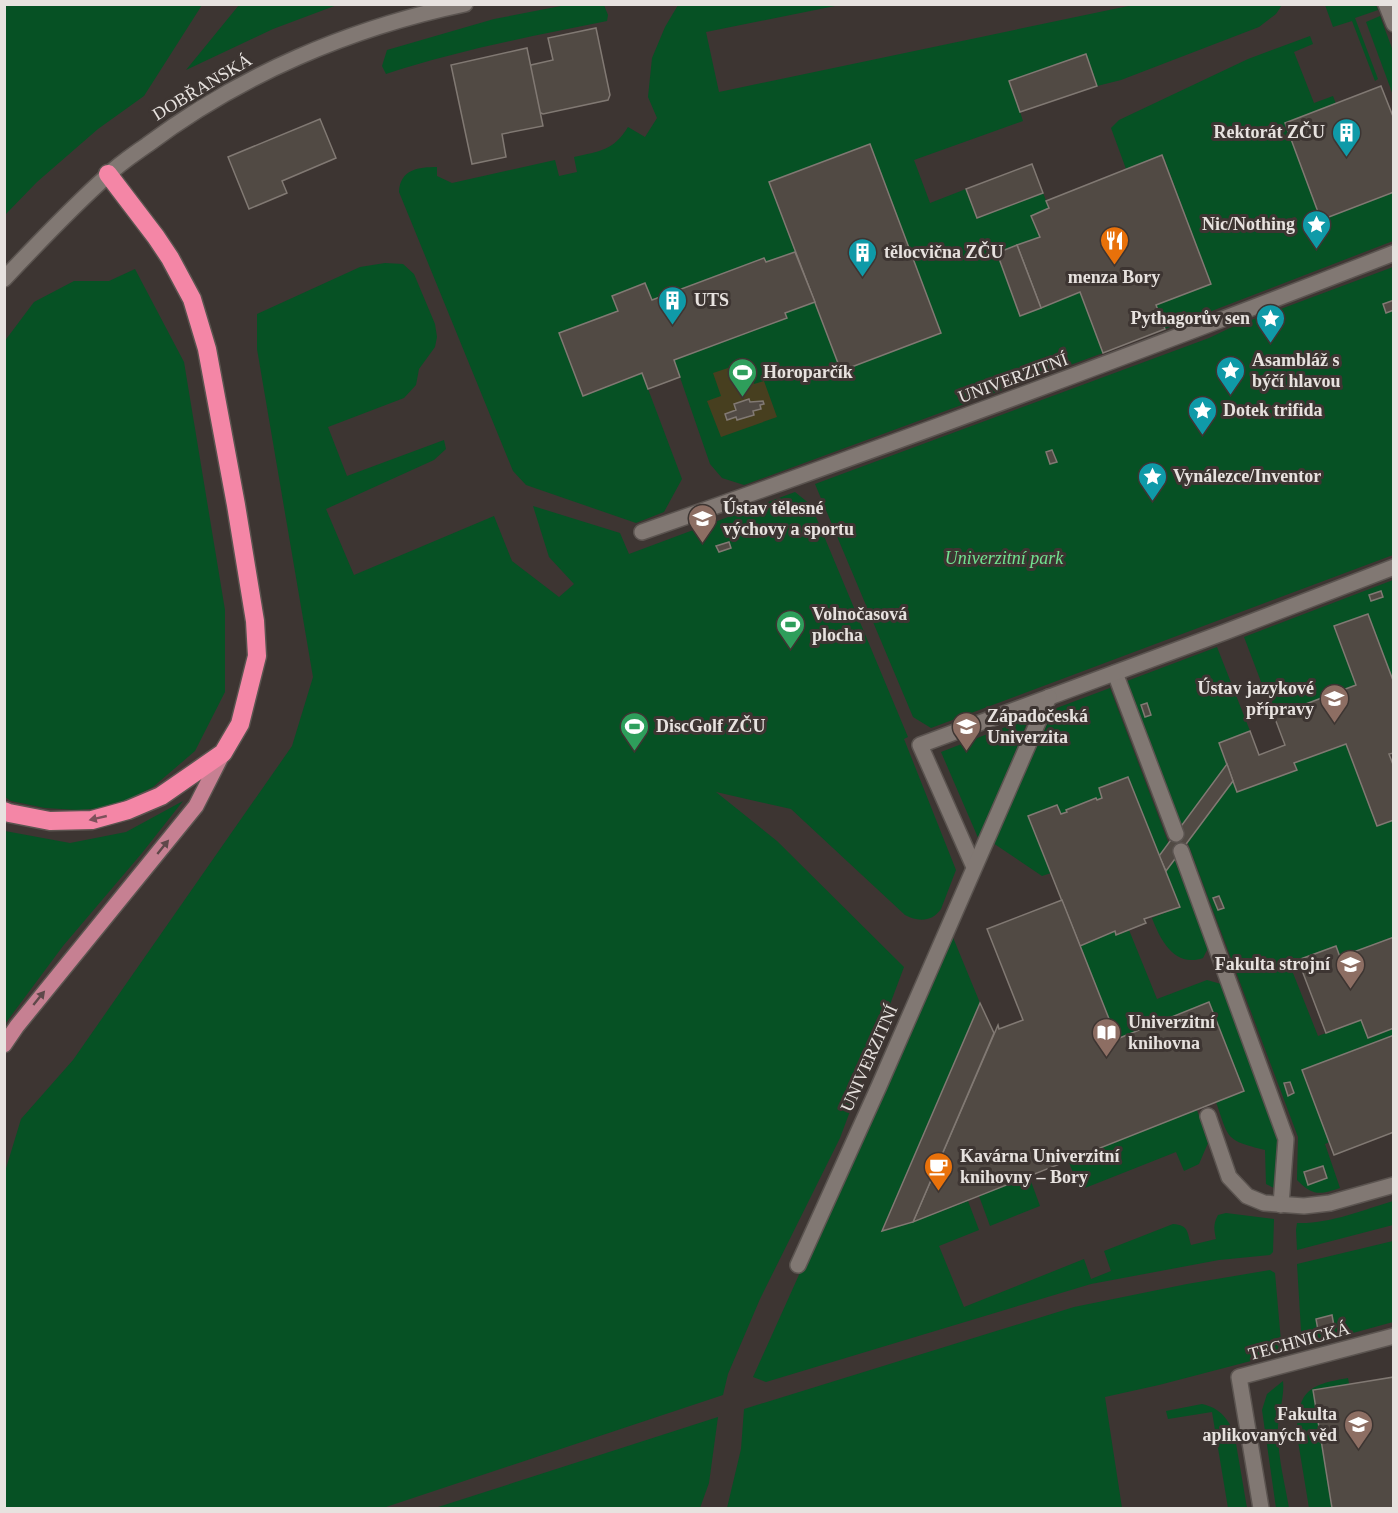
<svg xmlns="http://www.w3.org/2000/svg" width="1398" height="1513" viewBox="0 0 1398 1513" font-family="Georgia,serif">
	<style>
		.green { fill: #065124 }
		.sand { fill: #473f1f }
		.building { fill: #514a44; stroke: #817973; stroke-width: 1.5 }
		.lines { fill: none; stroke-linecap: round; stroke-linejoin: round }
		.minor-casing { stroke: #5b5450; stroke-width: 18 }
		.major-casing { stroke: #5b5450; stroke-width: 18 }
		.highway-casing { stroke: #5b5450; stroke-width: 21 }
		.minor { stroke: #817873; stroke-width: 15 }
		.major { stroke: #c68092; stroke-width: 15 }
		.highway { stroke: #f486a6; stroke-width: 18 }
		.oneway { fill: #7d515b }
		.oneway2 { fill: #5f484a }
		.labels { text-anchor: middle; stroke-width: 6; stroke-linejoin: round; paint-order: stroke }
		.street-label { font-size: 18px; fill: #e7e2df; stroke: #3d3532 }
		.poi-label { font-size: 18px; font-weight: bold; fill: #e7e2df; stroke: #3d3532; text-anchor: start }
		.park-label { font-size: 18px; font-style: italic; fill: #70e390; stroke: #3d3532 }
	</style>
	<rect width="100%" height="100%" fill="#3d3532"/>
	<g class="green">
		<path d="M5,4L202,5L144,96L98,129L37,182L5,215Z"/>
		<path d="M571,4L604,5L608,15L607,21C533,36 458,50 386,74L382,66L387,50L494,19Z"/>
		<path d="M239,5V4L337,5L273,29L186,70Z"/>
		<path d="M678,5H840L706,32L719,92L1133,5H1282L1276,14L1259,27L1121,80L1097,86L1086,54L1010,81L1023,121L914,160L930,203L966,189L977,218L1043,193L1049,208L1032,216L1040,237L1017,245L1041,308L1080,292L1103,353L744,485L722,478L710,464L674,360L787,318L785,313L815,302L841,371L941,333L870,144L770,182L795,252L766,262L764,258L652,300L645,284L613,296L618,311L583,396L642,373L682,479L664,512L636,523L526,485L513,471L399,192C400,169 419,167 437,167V176L452,183L555,160L559,176L577,172L574,157C600,151 613,151 628,127L645,137L657,118L648,97L652,58L665,27Z"/>
		<path d="M1325,5H1376L1378,10L1355,18L1378,79L1375,81L1352,21L1333,27Z"/>
		<path d="M1380,16L1393,51V95L1366,22Z"/>
		<path d="M1310,36L1313,44L1294,52L1314,103L1333,96L1336,104L1285,123L1321,219L1393,192V241L1165,329L1156,305L1211,284L1163,155L1126,169L1111,128L1119,120L1248,59Z"/>
		<path d="M385,263L403,264L414,274L435,324L437,337L435,347L419,369L416,385L404,398L328,427L347,476L444,440L446,449L434,460L326,509L354,575L494,516L512,561L559,597L574,584L549,557L533,506L620,533L629,554L795,492L811,505L908,737L904,739L956,870L941,909C932,922 918,922 905,915L791,809L716,792L777,841L904,967L840,1138L760,1299L728,1374L723,1395L383,1508H5L4,1175L21,1119L73,1060L292,746L313,677L257,349V314L360,267Z"/>
		<path d="M1393,267V555L931,728L913,717L815,484L1209,338L1230,328Z"/>
		<path d="M135,269L184,362L225,610V692L195,751L153,787L113,807L78,810L45,808L11,801L5,797L4,342L34,302L74,281H109Z"/>
		<path d="M1393,580V683L1367,614L1334,626L1356,685L1274,716L1244,637Z"/>
		<path d="M1217,647L1250,731L1219,743L1237,792L1297,770L1294,763L1346,744L1377,826L1393,820V937L1340,957L1335,946L1289,963L1318,1036L1361,1020L1368,1038L1393,1028V1035L1330,1142L1325,1144L1340,1188C1320,1195 1313,1196 1297,1180L1298,1137L1127,681Z"/>
		<path d="M1110,688L1208,948L1203,958C1174,968 1160,939 1152,918L1179,907L1099,788L1102,798L1097,800L1095,798L1067,810V812L1061,814L1057,805L1029,816L1051,873L1042,876L993,843L1054,709Z"/>
		<path d="M1029,718L979,840L941,752Z"/>
		<path d="M183,801L142,853L63,946L5,1024V831L70,843L126,832Z"/>
		<path d="M1129,930L1157,999L1207,980L1221,984L1280,1141L1276,1189L1266,1184L1265,1150C1225,1140 1229,1139 1216,1102L1244,1090L1209,1003L1117,1039L1080,946L1115,931L1117,935Z"/>
		<path d="M952,935L980,1003L882,1230L913,1222L968,1201L979,1230L939,1246L964,1307L1084,1259L1091,1279L1111,1271L1104,1251L1173,1224C1189,1225 1187,1232 1191,1245L1216,1239C1214,1230 1213,1224 1218,1215L1226,1213L1274,1219L1273,1252L1270,1255L1219,1260L1091,1284L766,1382L753,1377Z"/>
		<path d="M1197,1110L1208,1143L1199,1164L1184,1171L1176,1152L1080,1190L1068,1160Z"/>
		<path d="M1029,1176L1040,1206L990,1226L979,1196Z"/>
		<path d="M1393,1201V1225L1297,1250L1296,1230L1297,1223C1330,1224 1363,1210 1393,1201Z"/>
		<path d="M1393,1241V1322L1302,1347L1297,1264Z"/>
		<path d="M1270,1270L1275,1273L1282,1353L1159,1385L1105,1397L1122,1508H727L741,1449L744,1409L1074,1307L1187,1284Z"/>
		<path d="M1348,1378L1349,1384L1313,1391L1332,1508H1309L1297,1435C1298,1391 1307,1385 1348,1378Z"/>
		<path d="M1283,1381C1285,1398 1277,1415 1278,1433C1278,1458 1285,1484 1289,1508H1276L1262,1410L1267,1394Z"/>
		<path d="M1202,1404C1219,1408 1226,1416 1234,1432L1247,1508H1228L1212,1412L1168,1419L1166,1411Z"/>
		<path d="M718,1417L709,1483L700,1508H435Z"/>
	</g>
	<path class="sand" d="M746,362L754,384L764,381L777,417L721,437L707,401L721,396L713,373Z"/>
	<g class="building">
		<path d="M596,28L610,95L608,100L543,114L537,111L528,70L531,65L553,60L548,38Z"/>
		<path d="M527,48L543,126L502,134L506,157L472,164L451,65Z"/>
		<path d="M1086,54L1097,86L1020,112L1009,81Z"/>
		<path d="M1381,86L1394,119V192L1321,220L1285,123Z"/>
		<path d="M320,119L336,158L282,181L287,193L249,209L228,157Z"/>
		<path d="M870,144L941,333L841,371L769,182Z"/>
		<path d="M1162,155L1211,284L1156,305L1165,329L1103,353L1080,292L1041,308L1017,245L1040,237L1031,216L1049,208L1046,201Z"/>
		<path d="M1032,164L1043,193L977,218L966,189Z"/>
		<path d="M1017,245L1041,308L1020,316L997,253Z"/>
		<path d="M795,252L815,302L785,313L787,318L674,360L680,377L648,389L642,373L583,396L559,333L618,311L612,296L645,283L652,300L764,258L766,262Z"/>
		<path d="M1394,300V310L1386,313L1383,304Z"/>
		<path d="M749,399L750,402L763,401L764,404L760,405L761,409L753,411L754,415L737,420L736,417L727,420L725,414L736,410L734,404Z"/>
		<path d="M1052,450L1057,462L1050,464L1046,452Z"/>
		<path d="M729,542L731,548L719,552L716,546Z"/>
		<path d="M1381,591L1383,597L1371,601L1369,595Z"/>
		<path d="M1368,614L1394,683V753L1389,754L1394,767V820L1377,826L1346,744L1294,763L1297,770L1237,792L1219,743L1250,731L1259,755L1285,745L1274,716L1356,685L1334,626Z"/>
		<path d="M1147,703L1151,715L1145,717L1141,705Z"/>
		<path d="M1227,764L1233,781L1166,871L1159,856Z"/>
		<path d="M1128,777L1180,907L1144,919L1146,923L1116,935L1115,931L1080,946L1028,816L1057,805L1061,814L1067,812L1066,810L1096,798L1097,800L1102,798L1099,788Z"/>
		<path d="M1219,896L1224,908L1218,910L1213,898Z"/>
		<path d="M1062,900L1117,1039L1209,1002L1244,1091L913,1222L998,1025L999,1029L1023,1020L987,929Z"/>
		<path d="M1394,937V1028L1368,1038L1361,1020L1326,1033L1298,960L1336,946L1340,957Z"/>
		<path d="M980,1003L994,1033L913,1222L882,1231Z"/>
		<path d="M1394,1035V1132L1334,1155L1302,1070Z"/>
		<path d="M1290,1082L1294,1093L1288,1096L1284,1083Z"/>
		<path d="M1323,1166L1327,1178L1308,1185L1304,1172Z"/>
		<path d="M1332,1315L1334,1326L1318,1330L1316,1319Z"/>
		<path d="M1394,1377V1508H1332L1313,1390Z"/>
	</g>
	<g class="lines">
		<defs>
			<g id="minor">
				<path d="M1386,4L1394,24"/>
				<path d="M4,279C37,244 71,208 107,176C119,164 133,155 147,145C240,75 350,28 465,4"/>
				<path d="M642,532C895,444 1145,350 1394,253"/>
				<path d="M1115,673L1176,834"/>
				<path d="M1181,851L1286,1139L1281,1205"/>
				<path d="M974,867L920,745L1225,632L1394,567"/>
				<path d="M1208,1116L1229,1177L1247,1196L1264,1203L1304,1206L1330,1203L1394,1185"/>
				<path d="M798,1265L879,1086L1049,697"/>
				<path d="M1261,1508L1239,1377L1394,1336"/>
			</g>
			<path id="major" d="M4,1045L17,1026L196,806L223,753"/>
			<path id="highway" d="M4,811L9,813L50,821L92,820L128,810L161,796L223,753L240,724L257,656L255,621L236,505L207,349L192,299L170,258L156,237L108,174"/>
		</defs>
		<use href="#minor" class="minor-casing"/>
		<use href="#major" class="major-casing"/>
		<use href="#highway" class="highway-casing"/>
		<use href="#minor" class="minor"/>
		<use href="#major" class="major"/>
		<use href="#highway" class="highway"/>
	</g>
	<defs><path id="oneway-solid" d="M-6-.8H1V-3.2L6.5 0L1 3.2V.8H-6Z" transform="scale(1.5)"/></defs>
	<use class="oneway" href="#oneway-solid" transform="translate(98 818) rotate(167)"/>
	<g class="oneway2">
		<use href="#oneway-solid" transform="translate(163 847) rotate(-51)"/>
		<use href="#oneway-solid" transform="translate(39 998) rotate(-51)"/>
	</g>
	<defs>
		<symbol id="building-pin" viewBox="-11 -11 22 30"><path d="M0 17L-7.5 6A9.5 9.5 0 1 1 7.5 6Z" fill="#0f9aa8" stroke="#3d3532"/><path d="M-4-6H4V6H1V3H-1V6H-4ZM-2.5-4.3h1.7v1.8h-1.7ZM.8-4.3h1.7v1.8H.8ZM-2.5-1h1.7V.8h-1.7ZM.8-1h1.7V.8H.8Z" fill="#fff"/></symbol>
		<symbol id="sight-pin" viewBox="-11 -11 22 30"><path d="M0 17L-7.5 6A9.5 9.5 0 1 1 7.5 6Z" fill="#0f9aa8" stroke="#3d3532"/><path d="M0-6L1.8-2.2L6-1.7L2.9 1.2L3.7 5.4L0 3.3L-3.7 5.4L-2.9 1.2L-6-1.7L-1.8-2.2Z" fill="#fff"/></symbol>
		<symbol id="restaurant-pin" viewBox="-11 -11 22 30"><path d="M0 17L-7.5 6A9.5 9.5 0 1 1 7.5 6Z" fill="#e8710a" stroke="#3d3532"/><path d="M-5-6h1v4h1v-4h1v4h1v-4h1v5L-1.5 .5V6h-2V.5L-5-1ZM5-6V6H3V1.5H1.5Q1.5-4 5-6Z" fill="#fff"/></symbol>
		<symbol id="stadium-pin" viewBox="-11 -11 22 30"><path d="M0 17L-7.5 6A9.5 9.5 0 1 1 7.5 6Z" fill="#2e9e5b" stroke="#3d3532"/><path d="M0-5a6.5 5 0 1 0 0 10a6.5 5 0 1 0 0-10ZM-3.5-1.8h7v3.6h-7Z" fill="#fff"/></symbol>
		<symbol id="university-pin" viewBox="-11 -11 22 30"><path d="M0 17L-7.5 6A9.5 9.5 0 1 1 7.5 6Z" fill="#8d6e63" stroke="#3d3532"/><path d="M0-5L7-2L0 1L-7-2ZM-4 1L0 2.5L4 1V4Q0 6-4 4Z" fill="#fff"/></symbol>
		<symbol id="library-pin" viewBox="-11 -11 22 30"><path d="M0 17L-7.5 6A9.5 9.5 0 1 1 7.5 6Z" fill="#8d6e63" stroke="#3d3532"/><path d="M-6-4Q-3-5.5-.7-3.5V5Q-3 3-6 4ZM6-4Q3-5.5 .7-3.5V5Q3 3 6 4Z" fill="#fff"/></symbol>
		<symbol id="cafe-pin" viewBox="-11 -11 22 30"><path d="M0 17L-7.5 6A9.5 9.5 0 1 1 7.5 6Z" fill="#e8710a" stroke="#3d3532"/><path d="M-5.5-4.5H6V0H3Q3 3.5 0 3.5H-2.5Q-5.5 3.5-5.5 0ZM3-3.2v2h1.7v-2ZM-6 4.5H4V6H-6Z" fill="#fff"/></symbol>
	</defs>
	<g fill-rule="evenodd">
		<use href="#building-pin" x="1330" y="116" width="33" height="45"/>
		<use href="#sight-pin" x="1300" y="208" width="33" height="45"/>
		<use href="#restaurant-pin" x="1098" y="224" width="33" height="45"/>
		<use href="#building-pin" x="846" y="236" width="33" height="45"/>
		<use href="#building-pin" x="656" y="284" width="33" height="45"/>
		<use href="#sight-pin" x="1254" y="302" width="33" height="45"/>
		<use href="#sight-pin" x="1214" y="354" width="33" height="45"/>
		<use href="#stadium-pin" x="726" y="356" width="33" height="45"/>
		<use href="#sight-pin" x="1186" y="394" width="33" height="45"/>
		<use href="#sight-pin" x="1136" y="460" width="33" height="45"/>
		<use href="#university-pin" x="686" y="502" width="33" height="45"/>
		<use href="#stadium-pin" x="774" y="608" width="33" height="45"/>
		<use href="#university-pin" x="1318" y="682" width="33" height="45"/>
		<use href="#stadium-pin" x="618" y="710" width="33" height="45"/>
		<use href="#university-pin" x="950" y="710" width="33" height="45"/>
		<use href="#university-pin" x="1334" y="948" width="33" height="45"/>
		<use href="#library-pin" x="1090" y="1016" width="33" height="45"/>
		<use href="#cafe-pin" x="922" y="1150" width="33" height="45"/>
		<use href="#university-pin" x="1342" y="1408" width="33" height="45"/>
	</g>
	<g class="labels">
		<g class="street-label">
			<text transform="translate(202 87) rotate(-31)" y="6">DOBŘANSKÁ</text>
			<text transform="translate(1013 378) rotate(-20)" y="6">UNIVERZITNÍ</text>
			<text transform="translate(869 1058) rotate(-66)" y="6">UNIVERZITNÍ</text>
			<text transform="translate(1299 1341) rotate(-15)" y="6">TECHNICKÁ</text>
		</g>
		<g class="poi-label">
			<text x="1325" y="138" text-anchor="end">Rektorát ZČU</text>
			<text x="1295" y="230" text-anchor="end">Nic/Nothing</text>
			<text x="884" y="258">tělocvična ZČU</text>
			<text x="1114" y="283" text-anchor="middle">menza Bory</text>
			<text x="694" y="306">UTS</text>
			<text x="1250" y="324" text-anchor="end">Pythagorův sen</text>
			<text x="1252" y="366">Asambláž s<tspan x="1252" dy="21">býčí hlavou</tspan></text>
			<text x="763" y="378">Horoparčík</text>
			<text x="1223" y="416">Dotek trifida</text>
			<text x="1173" y="482">Vynálezce/Inventor</text>
			<text x="723" y="514">Ústav tělesné<tspan x="723" dy="21">výchovy a sportu</tspan></text>
			<text x="812" y="620">Volnočasová<tspan x="812" dy="21">plocha</tspan></text>
			<text x="1314" y="694" text-anchor="end">Ústav jazykové<tspan x="1314" dy="21">přípravy</tspan></text>
			<text x="987" y="722">Západočeská<tspan x="987" dy="21">Univerzita</tspan></text>
			<text x="656" y="732">DiscGolf ZČU</text>
			<text x="1330" y="970" text-anchor="end">Fakulta strojní</text>
			<text x="1128" y="1028">Univerzitní<tspan x="1128" dy="21">knihovna</tspan></text>
			<text x="960" y="1162">Kavárna Univerzitní<tspan x="960" dy="21">knihovny – Bory</tspan></text>
			<text x="1337" y="1420" text-anchor="end">Fakulta<tspan x="1337" dy="21">aplikovaných věd</tspan></text>
		</g>
		<g class="park-label">
			<text x="1004" y="564">Univerzitní park</text>
		</g>
	</g>
	<rect width="1398" height="1513" fill="none" stroke="#e7e2df" stroke-width="12"/>
</svg>
